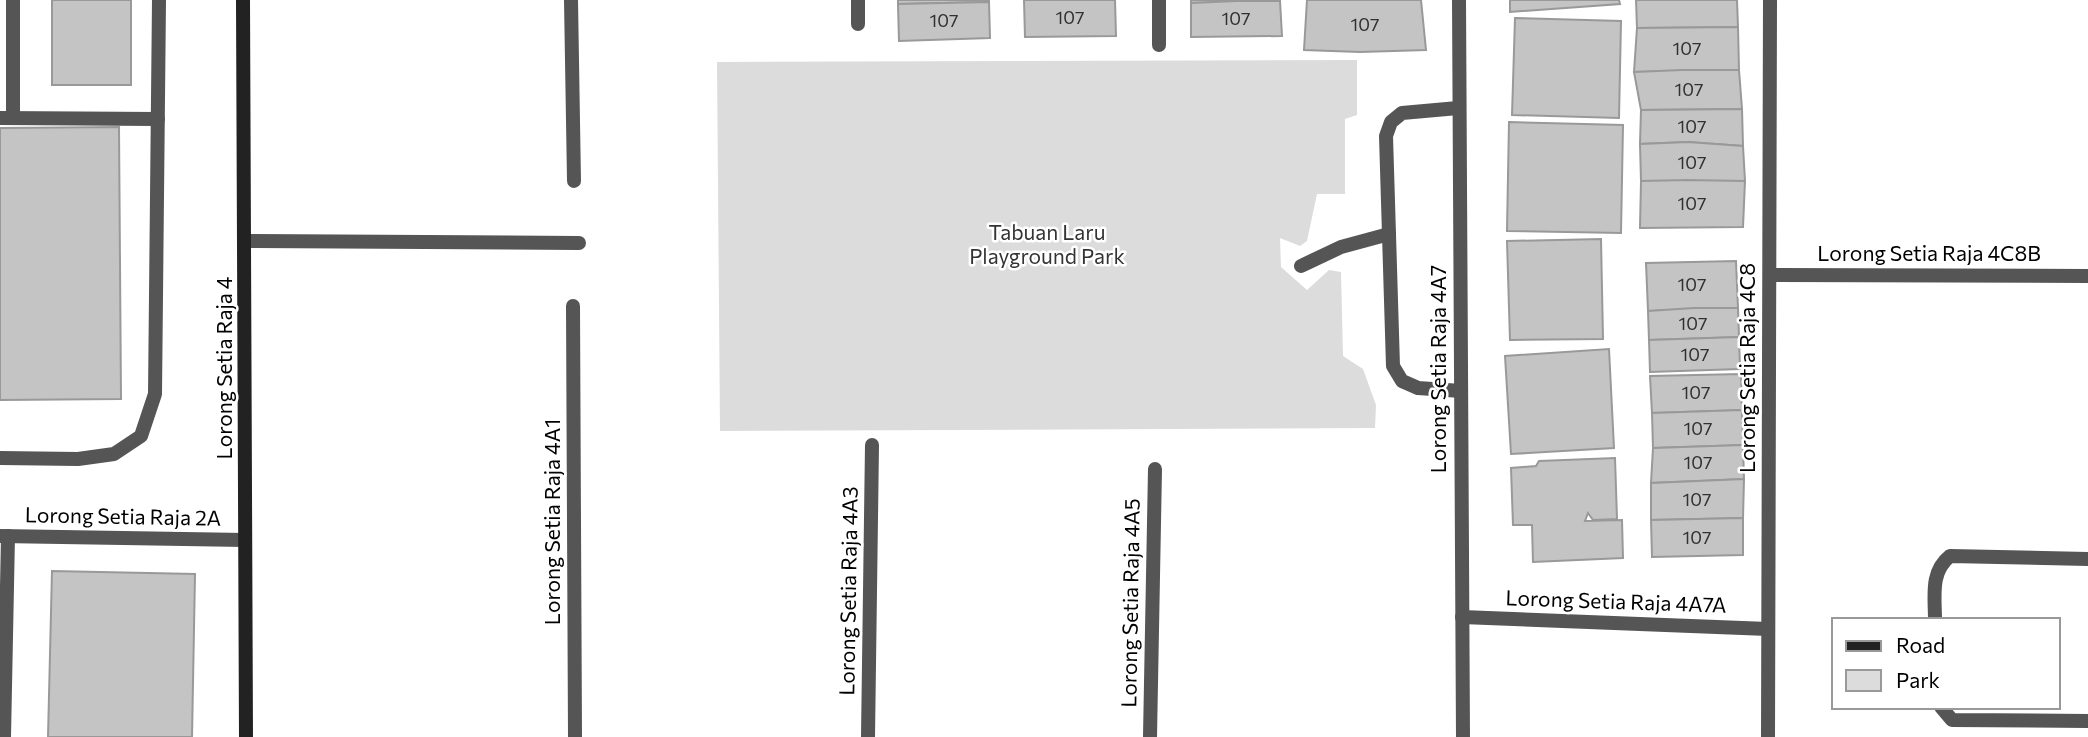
<svg xmlns="http://www.w3.org/2000/svg" width="2088" height="737" viewBox="0 0 2088 737" font-family="Commissioner,sans-serif">
	<style>
		.green { fill: #dcdcdc }
		.building { fill: #c4c4c4; stroke: #999; stroke-width: 2 }
		.lines { fill: none; stroke-linecap: round; stroke-linejoin: round }
		.lane { stroke: #555; stroke-width: 14 }
		.street { stroke: #555; stroke-width: 14 }
		.secondary { stroke: #222; stroke-width: 14 }
		.labels { text-anchor: middle; stroke-width: 5; stroke-linejoin: round; paint-order: stroke }
		.number-label { font-size: 18px; fill: #313131 }
		.park-label { font-size: 21px; fill: #333; stroke: #fff }
		.street-label { font-size: 21px; fill: #000; stroke: #fff }
	</style>
	<rect width="100%" height="100%" fill="#fff"/>
	<path class="green" d="M1357,60V115L1345,119V194H1317L1307,241L1300,246L1280,238L1281,267L1307,290L1329,270L1341,272L1343,356L1363,369L1376,405L1375,428L720,431L717,62Z"/>
	<g class="building">
		<rect x="52" y="0" width="79" height="85"/>
		<path d="M898,0H989V2L898,4Z"/>
		<path d="M1024,0H1115L1116,36L1025,37Z"/>
		<path d="M1191,0H1280V1L1191,3Z"/>
		<path d="M1307,0H1421L1426,50L1360,52L1304,50Z"/>
		<path d="M1510,0H1619L1620,4L1510,12Z"/>
		<path d="M1636,0H1737L1738,27L1637,28Z"/>
		<path d="M1237,1H1280L1282,36L1191,37V3Z"/>
		<path d="M989,2L990,38L899,41L898,4Z"/>
		<path d="M1515,18L1621,21L1619,118L1512,115Z"/>
		<path d="M1738,27L1739,70L1634,72L1637,28Z"/>
		<path d="M1682,70H1739L1742,109L1641,110L1634,72Z"/>
		<path d="M1742,109L1743,146L1688,142L1640,144L1641,110Z"/>
		<path d="M1509,122L1623,125L1621,233L1507,231Z"/>
		<path d="M119,127L121,399L0,400V128Z"/>
		<path d="M1688,142L1743,146L1745,181H1641L1640,144Z"/>
		<path d="M1687,180L1745,181L1743,227L1640,228L1641,181Z"/>
		<path d="M1601,239L1603,339L1510,340L1507,241Z"/>
		<path d="M1736,261L1738,308L1648,311L1646,263Z"/>
		<path d="M1694,308H1738L1739,337L1649,340L1648,311Z"/>
		<path d="M1739,337L1740,369L1650,372L1649,340Z"/>
		<path d="M1609,349L1614,448L1511,454L1505,356Z"/>
		<path d="M1741,374L1742,410L1652,413L1650,376Z"/>
		<path d="M1742,410L1743,445L1653,448L1652,413Z"/>
		<path d="M1743,445L1744,479L1651,483L1653,448Z"/>
		<path d="M1615,458L1617,519L1593,520L1588,513L1585,521L1622,520L1623,558L1533,562L1532,525H1513L1511,468L1536,466L1539,461Z"/>
		<path d="M1744,479L1743,518L1651,520V483Z"/>
		<path d="M1743,518V555L1652,557L1651,520Z"/>
		<path d="M52,571L195,574L192,737H48Z"/>
	</g>
	<g class="lines">
		<g class="lane">
			<path d="M1458,108L1402,113L1391,122L1386,136L1393,366L1402,381L1418,388L1461,391"/>
			<path d="M0,118L158,119"/>
			<path d="M13,118V0"/>
			<path d="M246,241L579,243"/>
			<path d="M1301,266L1341,247L1389,234"/>
			<path d="M0,458L78,459L114,454L141,436L155,394L159,0"/>
		</g>
		<g class="street">
			<path d="M571,0L574,181"/>
			<path d="M858,0V24"/>
			<path d="M1159,0V45"/>
			<path d="M1459,0L1463,737"/>
			<path d="M1770,275L2088,276"/>
			<path d="M573,306L575,737"/>
			<path d="M0,536L245,540"/>
			<path d="M1462,617L1768,629"/>
			<path d="M1935,620C1935,596 1930,572 1950,556L2088,559"/>
			<path d="M1941,707L1952,720L2088,721"/>
			<path d="M4,737L8,536"/>
			<path d="M868,737L872,445"/>
			<path d="M1150,737L1155,469"/>
			<path d="M1768,737L1770,0"/>
		</g>
		<path class="secondary" d="M243,0L246,737"/>
	</g>
	<g class="labels">
		<g class="number-label">
			<text x="1070" y="24">107</text>
			<text x="1236" y="25">107</text>
			<text x="944" y="27">107</text>
			<text x="1365" y="31">107</text>
			<text x="1687" y="55">107</text>
			<text x="1689" y="96">107</text>
			<text x="1692" y="133">107</text>
			<text x="1692" y="169">107</text>
			<text x="1692" y="210">107</text>
			<text x="1692" y="291">107</text>
			<text x="1693" y="330">107</text>
			<text x="1695" y="361">107</text>
			<text x="1696" y="399">107</text>
			<text x="1698" y="435">107</text>
			<text x="1698" y="469">107</text>
			<text x="1697" y="506">107</text>
			<text x="1697" y="544">107</text>
		</g>
		<g class="park-label">
			<text x="1047" y="240">Tabuan Laru<tspan x="1047" dy="24">Playground Park</tspan></text>
		</g>
		<g class="street-label">
			<text x="1929" y="261">Lorong Setia Raja 4C8B</text>
			<text transform="translate(225 368) rotate(-90)" y="7">Lorong Setia Raja 4</text>
			<text transform="translate(1748 368) rotate(-90)" y="7">Lorong Setia Raja 4C8</text>
			<text transform="translate(1439 369) rotate(-90)" y="7">Lorong Setia Raja 4A7</text>
			<text transform="translate(123 517) rotate(1)" y="7">Lorong Setia Raja 2A</text>
			<text transform="translate(553 522) rotate(-90)" y="7">Lorong Setia Raja 4A1</text>
			<text transform="translate(849 591) rotate(-89)" y="7">Lorong Setia Raja 4A3</text>
			<text transform="translate(1616 602) rotate(2)" y="7">Lorong Setia Raja 4A7A</text>
			<text transform="translate(1131 603) rotate(-89)" y="7">Lorong Setia Raja 4A5</text>
		</g>
	</g>
	<rect x="1832" y="618" width="228" height="91" fill="#ffffff" stroke="#999999" stroke-width="2"/>
	<rect x="1846" y="641" width="35" height="10" fill="#222222" stroke="#999999" stroke-width="2"/>
	<text x="1896" y="653" font-size="21" fill="#000000">Road</text>
	<rect x="1846" y="670" width="35" height="21" fill="#dcdcdc" stroke="#999999" stroke-width="2"/>
	<text x="1896" y="688" font-size="21" fill="#000000">Park</text>
</svg>
